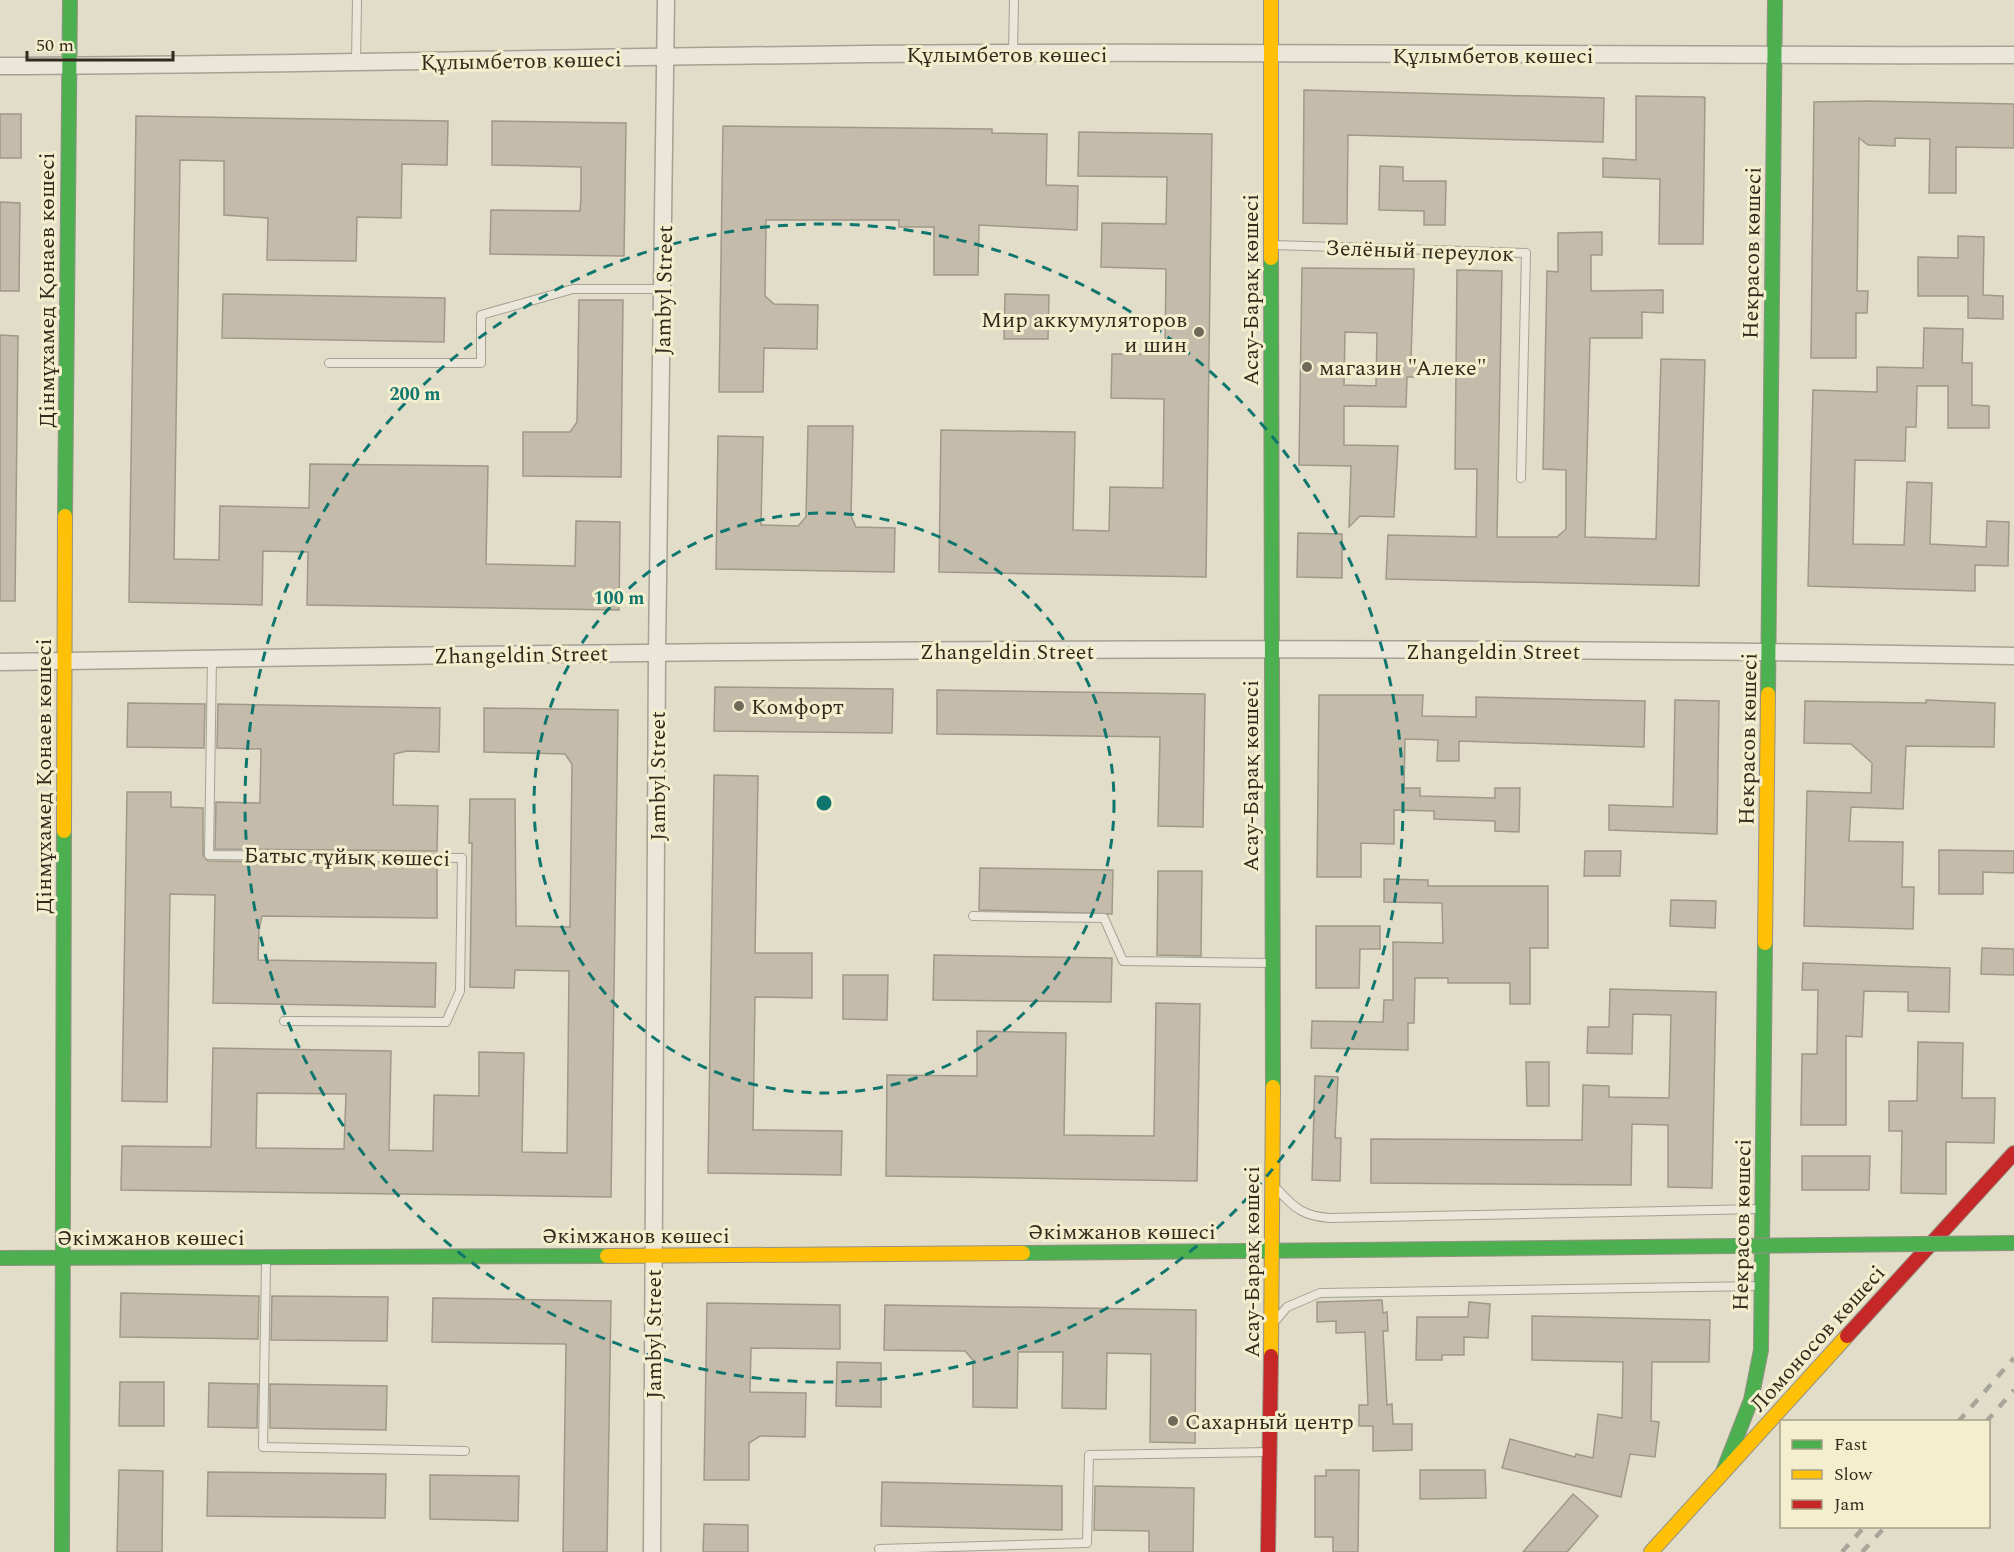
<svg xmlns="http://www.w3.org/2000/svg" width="2014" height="1552" viewBox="0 0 2014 1552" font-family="Spectral,serif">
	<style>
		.building { fill: #c4bbaa; stroke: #a09889; stroke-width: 1.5; fill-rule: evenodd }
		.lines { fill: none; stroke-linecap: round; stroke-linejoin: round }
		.lane-casing { stroke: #a5a193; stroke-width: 10 }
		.street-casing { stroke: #a5a193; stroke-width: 19 }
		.fast-casing { stroke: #959183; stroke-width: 16 }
		.slow-casing { stroke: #959183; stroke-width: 16 }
		.jam-casing { stroke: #959183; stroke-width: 16 }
		.lane { stroke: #eae7da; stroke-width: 8 }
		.street { stroke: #eae7da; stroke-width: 16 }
		.fast { stroke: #4caf50; stroke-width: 14 }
		.slow { stroke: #ffc107; stroke-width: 14 }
		.jam { stroke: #c62828; stroke-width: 14 }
		.rail { stroke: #a8a59b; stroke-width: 4.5; stroke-dasharray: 10 10; stroke-linecap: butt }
		.fast-bridge-casing { stroke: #959183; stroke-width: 16; stroke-linecap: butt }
		.fast-bridge { stroke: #4caf50; stroke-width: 14 }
		.ring { fill: none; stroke: #0f766e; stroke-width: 3; stroke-dasharray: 10 8 }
		.poi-dot { fill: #6f6959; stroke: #f3eece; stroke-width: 2 }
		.labels { text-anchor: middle; stroke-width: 6; stroke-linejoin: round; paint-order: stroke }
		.street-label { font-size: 22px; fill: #322a1c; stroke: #f3eece }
		.poi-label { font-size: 22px; fill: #322a1c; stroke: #f3eece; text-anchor: start }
		.centre { fill: #0f766e; stroke: #f3eece; stroke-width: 3 }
		.ring-label { font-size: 18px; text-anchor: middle; font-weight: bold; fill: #0f766e; stroke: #f3eece; stroke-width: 6; stroke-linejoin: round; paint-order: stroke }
	</style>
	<rect width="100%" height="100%" fill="#e1ddc9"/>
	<g class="building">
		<path d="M1304,90L1604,98L1603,142L1348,135L1347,224L1303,223Z"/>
		<path d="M1636,96L1704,97V99L1705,97L1703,244H1659L1660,179L1603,177V158L1636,160Z"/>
		<path d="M1869,101L2014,104V148L1956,147V193H1929L1930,139L1895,138V146L1868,145L1859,138L1857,291H1868L1867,313H1856V358H1811L1814,102Z"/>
		<rect x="0" y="114" width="21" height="44"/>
		<path d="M136,116L448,121L447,165L402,164L401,218L357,217L356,261L267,260L268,218L224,215V161L180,160L174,559L219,560L220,506L309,508L310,464L488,466L486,564L575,566L576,521L620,522L619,610L307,605L308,552L263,551L262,605L129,602Z"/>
		<path d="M492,121L626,123L624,256L490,254L491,210L580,211L581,196V167L492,165Z"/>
		<path d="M723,126L992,129V133L1047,134L1046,185L1078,186L1077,230L979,225L978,275H934V227H899V220H766L765,296L774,304L818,305L817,349L764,348L763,392H719Z"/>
		<path d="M1079,132L1212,134L1206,577L939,572L941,430L1075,432L1073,530L1109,531L1110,487L1163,488L1164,399L1111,398L1112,354H1165L1166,269L1101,267L1102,223L1166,224L1167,177L1078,176Z"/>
		<path d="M1380,166L1403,167V181H1446L1445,225H1424V211L1379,210Z"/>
		<path d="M0,202L20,203L19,291H0Z"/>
		<path d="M1602,232V255H1591V291L1663,290V313L1642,312V338H1590L1585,537L1656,539L1661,359L1705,360L1699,586L1386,579L1388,535L1476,537L1477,469H1455L1457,270L1502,271L1497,537H1557L1566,529V470L1543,469L1547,271L1558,272V233Z"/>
		<path d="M1958,236L1984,237L1983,295L2003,296V319L1968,318V296H1918V257L1958,258Z"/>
		<path d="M1302,268L1414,269L1411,357H1417V377H1407L1406,407L1344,406V445L1398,446L1394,517L1360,516L1349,527L1351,466L1299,465ZM1345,332L1377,333L1376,386L1344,385Z"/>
		<path d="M223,294L445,298L444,342L222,338Z"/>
		<path d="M1005,294L1049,295L1048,339H1004Z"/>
		<path d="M579,300H623L621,477L523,476V432H570L577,422Z"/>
		<path d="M1924,328L1963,329L1962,363H1972V405L1989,406V428H1948V386H1917L1916,427H1906L1905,461L1855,460L1853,544L1904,545L1907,482L1932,483L1930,544L1986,547L1987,521L2009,522L2008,566L1975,565V591L1808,586L1813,390L1877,392V367L1923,368Z"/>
		<path d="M0,335L18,336L15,601H0Z"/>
		<path d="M808,426H853L851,516L856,527L895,528L894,572L716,569L718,436L763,437L761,525L798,526L806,517Z"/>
		<path d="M1298,533L1342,534V578L1297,577Z"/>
		<path d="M715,687L893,689L892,733L714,731Z"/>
		<path d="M937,690L1205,694L1203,827L1158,826L1160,737L937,734Z"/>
		<path d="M1319,695H1423L1422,716L1476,717V697L1645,701L1644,747L1459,741V761H1437L1438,740L1405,739L1404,788H1420V796L1495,798V788H1520L1519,832L1495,831V821L1434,819V811L1394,810V844L1361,843V877H1317Z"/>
		<path d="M1675,700L1719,701L1717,834L1609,830V805L1673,807Z"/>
		<path d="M1926,700L1995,703L1994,747L1906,746L1903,809L1851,807L1849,841L1903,842L1902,887H1914L1913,929L1804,926L1807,791L1871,793L1872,763L1851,744L1804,743L1805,701L1926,703Z"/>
		<path d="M128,703L205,704L204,748L127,747Z"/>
		<path d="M218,704L440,708L439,752L407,751L394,754L393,805L438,806L437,851L215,849L216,802L260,803L261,749L217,748Z"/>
		<path d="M484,708L618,710L611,1197L121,1190L122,1146L211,1147L213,1048L391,1051L389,1150L433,1151L434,1095L479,1096V1052L524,1053L522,1152L567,1153L569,971L515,970L514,988L470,987L472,843H469L470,799H515L516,926L570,927L572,764L565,754L484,752ZM257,1093L346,1094L344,1149L256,1148Z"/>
		<path d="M714,775L758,776L755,953H812V998L755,997L753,1130L842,1131L841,1175L708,1173Z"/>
		<path d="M127,792H171V807L203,808V855L208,861L437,864V918L262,916L259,929L258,960L436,963L435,1007L213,1003L215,895L170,894L167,1102L122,1101Z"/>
		<path d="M1939,850L2014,851V873L1983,872V894H1939Z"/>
		<path d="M1585,851H1621L1620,876H1584Z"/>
		<path d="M980,868L1113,870L1112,914L979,910Z"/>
		<path d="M1158,871H1202L1201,956L1157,955Z"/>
		<path d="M1384,879L1428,880V886H1548V948H1530V1004H1510V983H1448V978H1415L1414,1023H1408V1050L1311,1048L1312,1021L1383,1022L1384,1000H1393V942L1443,943L1442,903L1384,902Z"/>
		<path d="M1671,900L1716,901L1715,928L1670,926Z"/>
		<path d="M1316,926H1380V949H1360L1359,988H1316Z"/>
		<path d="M1982,948L2014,949V975L1981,974Z"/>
		<path d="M934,955L1112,958L1111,1002L933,1000Z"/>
		<path d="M1803,963L1950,968L1949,1012L1908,1011V992L1864,991L1862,1037L1846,1036V1125H1801L1802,1054H1817L1818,990H1802Z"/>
		<path d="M843,975H888L887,1020L843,1019Z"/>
		<path d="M1610,989L1716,992L1712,1188L1668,1187V1125L1632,1124L1631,1185L1371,1183V1139L1582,1140L1583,1085L1609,1086V1097L1669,1098L1671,1015L1633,1014L1632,1054L1587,1053L1588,1027H1609Z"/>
		<path d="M1156,1003L1200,1004L1197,1181L886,1176L887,1075L977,1076V1031L1066,1033L1064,1135L1154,1136Z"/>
		<path d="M1918,1042L1963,1043L1962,1098H1995L1994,1143L1946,1142V1194L1901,1193L1902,1131H1889V1101H1917Z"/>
		<path d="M1526,1062H1549V1106H1527Z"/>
		<path d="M1315,1076L1338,1077L1335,1138H1341L1340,1181L1312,1180Z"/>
		<path d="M1802,1156H1870L1869,1190H1802Z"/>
		<path d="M121,1293L259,1296L258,1339L120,1337Z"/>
		<path d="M272,1296L388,1297L387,1341L271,1340Z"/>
		<path d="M433,1298L611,1301L607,1552H563L566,1344L432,1342Z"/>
		<path d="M1382,1300L1383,1313L1387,1312L1388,1331H1383L1387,1405L1392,1404L1393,1424H1412V1450L1373,1451V1426H1359V1405H1368L1365,1332L1336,1333V1321L1317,1322V1302Z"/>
		<path d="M1469,1302L1490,1304L1488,1338L1464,1337V1355H1442V1360H1416L1417,1317H1468Z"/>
		<path d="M707,1303L840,1305V1349L751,1348L750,1392L806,1393L805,1437L760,1436L749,1443V1480H704Z"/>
		<path d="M885,1305L1196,1310L1195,1443L1150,1442L1151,1354L1107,1353L1106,1409L1062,1408L1063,1352H1018L1017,1408L973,1407V1360L965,1351L884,1350Z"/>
		<path d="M1532,1316L1710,1320L1709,1362H1652L1651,1421L1659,1422L1655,1457L1630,1454L1621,1497L1502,1468L1510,1439L1575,1457L1576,1454L1593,1458L1598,1414L1622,1418L1623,1362L1532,1360Z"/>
		<path d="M837,1362L881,1363V1407L836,1406Z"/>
		<path d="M120,1382H164V1426H119Z"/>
		<path d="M209,1383L258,1384L257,1428L208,1427Z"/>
		<path d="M270,1384L387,1386L386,1430L270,1428Z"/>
		<path d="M119,1470L163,1471L162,1552H117Z"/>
		<path d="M1326,1470H1359L1358,1552H1333V1537H1315V1476H1326Z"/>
		<path d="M1420,1470H1485L1486,1498L1420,1499Z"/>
		<path d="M208,1472L386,1474L385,1518L207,1516Z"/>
		<path d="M430,1475L519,1476L518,1521L430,1519Z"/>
		<path d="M882,1482L1062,1486V1530L881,1526Z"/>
		<path d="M1095,1486L1194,1488L1193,1552H1149V1531L1094,1530Z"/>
		<path d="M1573,1494L1598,1516L1567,1552H1523Z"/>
		<path d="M704,1524L748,1525V1552H703Z"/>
	</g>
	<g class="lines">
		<defs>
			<g id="lane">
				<path d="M1013,53L1014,0"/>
				<path d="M356,63L357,0"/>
				<path d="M1274,245L1526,253L1521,478"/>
				<path d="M329,363H481V315L573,289H663"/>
				<path d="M212,658L209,855L462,858L460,991L446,1022L284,1021"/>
				<path d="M973,916L1104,918L1123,961L1270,963"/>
				<path d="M1278,1190C1295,1209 1304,1216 1330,1218L1759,1209"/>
				<path d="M266,1262L263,1447L465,1451"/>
				<path d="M1277,1319L1287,1307L1320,1293L1759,1286"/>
				<path d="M879,1549L1087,1543L1089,1455L1269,1452"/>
			</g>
			<g id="street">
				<path d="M0,66C337,65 675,54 1012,53C1346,52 1680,56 2014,55"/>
				<path d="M0,662C671,651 1343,643 2014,656"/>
				<path d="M652,1552L657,652L666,0"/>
			</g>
			<g id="fast">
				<path d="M1271,258L1273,1087"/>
				<path d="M65,516L70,0"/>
				<path d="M1768,694L1775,0"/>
				<path d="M1023,1253L1353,1250"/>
				<path d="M0,1258L607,1256"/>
				<path d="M1723,1472L1751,1400L1761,1350L1765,943"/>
				<path d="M62,1552L64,831"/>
			</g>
			<g id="slow">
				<path d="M1271,0V258"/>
				<path d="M64,831L65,516"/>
				<path d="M1765,943L1768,694"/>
				<path d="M607,1256L1023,1253"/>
				<path d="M1271,1356L1273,1087"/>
				<path d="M1651,1552L1847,1336"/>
			</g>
			<g id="jam">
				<path d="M1847,1336L2014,1153"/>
				<path d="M1268,1552L1271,1356"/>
			</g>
		</defs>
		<use href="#lane" class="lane-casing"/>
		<use href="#street" class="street-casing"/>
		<use href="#fast" class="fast-casing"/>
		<use href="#slow" class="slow-casing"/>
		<use href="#jam" class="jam-casing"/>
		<use href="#lane" class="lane"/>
		<use href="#street" class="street"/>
		<use href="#fast" class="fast"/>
		<use href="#slow" class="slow"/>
		<use href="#jam" class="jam"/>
		<g class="rail">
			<path d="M1958,1422L2014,1358"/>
			<path d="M1986,1422L2014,1390"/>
			<path d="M1842,1552L1865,1526"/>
			<path d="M1862,1552L1886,1526"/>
		</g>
		<defs>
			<path id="fast-bridge" d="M1353,1250L2014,1243"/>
		</defs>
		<use href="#fast-bridge" class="fast-bridge-casing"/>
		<use href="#fast-bridge" class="fast-bridge"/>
	</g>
	<g class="ring">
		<circle cx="824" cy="803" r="290"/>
		<circle cx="824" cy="803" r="579"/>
	</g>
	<g class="poi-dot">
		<circle cx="1199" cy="332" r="6"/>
		<circle cx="1307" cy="367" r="6"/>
		<circle cx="739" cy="706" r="6"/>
		<circle cx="1173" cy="1421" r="6"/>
	</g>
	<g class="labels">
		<g class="street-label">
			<text x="1007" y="62">Құлымбетов көшесі</text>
			<text x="1493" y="63">Құлымбетов көшесі</text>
			<text transform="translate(521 60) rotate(-1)" y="8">Құлымбетов көшесі</text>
			<text transform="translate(1420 250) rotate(2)" y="8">Зелёный переулок</text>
			<text transform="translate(1751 253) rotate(-89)" y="8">Некрасов көшесі</text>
			<text transform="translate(46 290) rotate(-90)" y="8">Дінмұхамед Қонаев көшесі</text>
			<text transform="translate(663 290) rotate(-89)" y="8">Jambyl Street</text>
			<text transform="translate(1250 290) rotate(-90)" y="8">Асау-Барақ көшесі</text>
			<text x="1007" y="659">Zhangeldin Street</text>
			<text x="1493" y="659">Zhangeldin Street</text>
			<text transform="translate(521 654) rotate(-1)" y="8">Zhangeldin Street</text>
			<text transform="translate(1747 739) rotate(-89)" y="8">Некрасов көшесі</text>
			<text transform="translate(43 776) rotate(-90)" y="8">Дінмұхамед Қонаев көшесі</text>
			<text transform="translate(657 776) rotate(-90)" y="8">Jambyl Street</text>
			<text transform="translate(1250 776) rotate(-90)" y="8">Асау-Барақ көшесі</text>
			<text transform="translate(347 856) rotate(1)" y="8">Батыс тұйық көшесі</text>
			<text transform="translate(1741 1225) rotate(-89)" y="8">Некрасов көшесі</text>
			<text x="1122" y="1239">Әкімжанов көшесі</text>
			<text x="636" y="1243">Әкімжанов көшесі</text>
			<text x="151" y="1245">Әкімжанов көшесі</text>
			<text transform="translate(1251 1262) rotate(-90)" y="8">Асау-Барақ көшесі</text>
			<text transform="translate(653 1334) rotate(-90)" y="8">Jambyl Street</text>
			<text transform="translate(1817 1338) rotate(-48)" y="8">Ломоносов көшесі</text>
		</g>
		<g class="poi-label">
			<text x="1187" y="327" text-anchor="end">Мир аккумуляторов<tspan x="1187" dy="25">и шин</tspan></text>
			<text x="1319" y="375">магазин "Алеке"</text>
			<text x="751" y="714">Комфорт</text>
			<text x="1185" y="1429">Сахарный центр</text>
		</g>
	</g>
	<circle cx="824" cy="803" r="9" class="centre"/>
	<g class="ring-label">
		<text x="415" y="400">200 m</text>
		<text x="619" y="604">100 m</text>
	</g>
	<rect x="1780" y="1420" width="210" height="108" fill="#f3eece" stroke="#a6a087" stroke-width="1.5"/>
	<rect x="1792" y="1440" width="30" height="9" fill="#4caf50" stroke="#a6a087" stroke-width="1.5"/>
	<text x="1834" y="1450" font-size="18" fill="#322a1c">Fast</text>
	<rect x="1792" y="1470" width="30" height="9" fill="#ffc107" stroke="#a6a087" stroke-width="1.5"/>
	<text x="1834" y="1480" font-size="18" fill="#322a1c">Slow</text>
	<rect x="1792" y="1500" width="30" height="9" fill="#c62828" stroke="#a6a087" stroke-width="1.5"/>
	<text x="1834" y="1510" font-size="18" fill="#322a1c">Jam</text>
	<path d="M27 51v9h146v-9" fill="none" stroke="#322a1c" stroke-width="3"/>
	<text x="36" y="51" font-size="18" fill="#322a1c" stroke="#f3eece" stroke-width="4.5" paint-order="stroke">50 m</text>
</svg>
